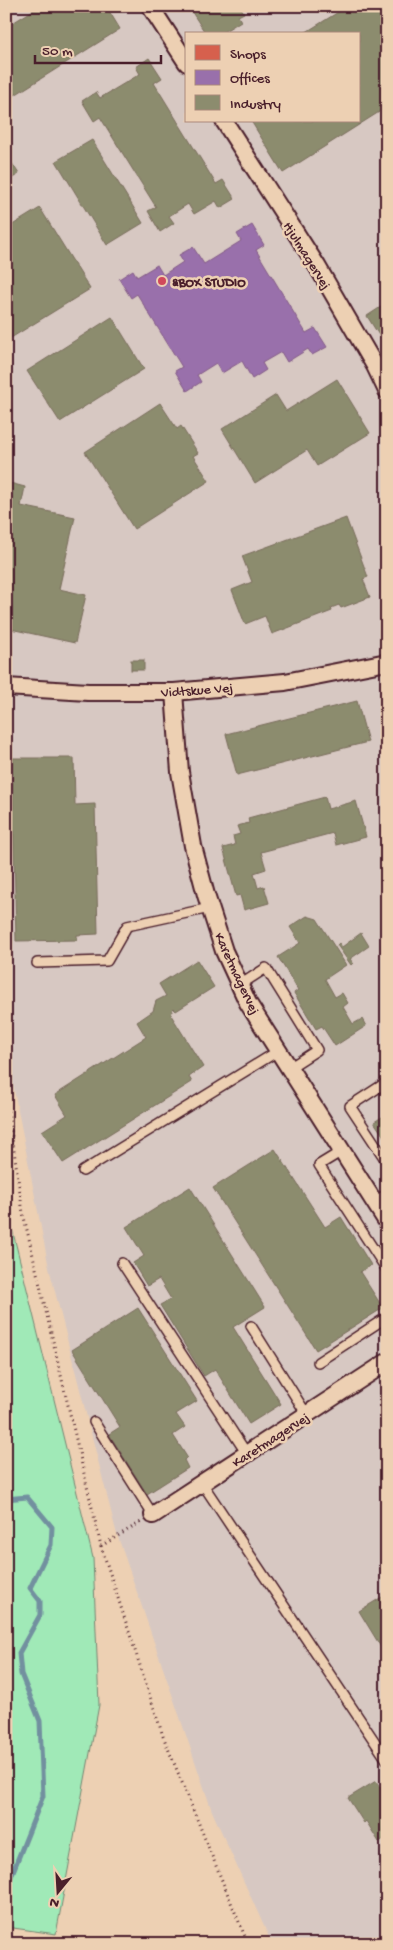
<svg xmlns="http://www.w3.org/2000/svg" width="393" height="1950" viewBox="0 0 393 1950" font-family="'Gochi Hand',sans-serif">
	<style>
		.built { fill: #d7c8c2; fill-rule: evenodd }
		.green { fill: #a0e9b7; stroke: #758471 }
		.shops { fill: #d6604d; stroke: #ac4c43 }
		.offices { fill: #9970ab; stroke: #815885 }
		.industry { fill: #8c8c6e; stroke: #786b5a }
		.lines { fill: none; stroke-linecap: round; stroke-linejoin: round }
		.stream { stroke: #72909f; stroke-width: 5 }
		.lane-casing { stroke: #4a1f2b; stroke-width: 12 }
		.street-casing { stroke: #4a1f2b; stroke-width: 20 }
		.path { stroke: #4a1f2b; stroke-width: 3; stroke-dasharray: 1 4; stroke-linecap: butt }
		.lane { stroke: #edd0b3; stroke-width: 9 }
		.street { stroke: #edd0b3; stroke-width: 16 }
		.poi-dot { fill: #d1495b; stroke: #edd0b3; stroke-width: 2 }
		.labels { text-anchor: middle; stroke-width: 5; stroke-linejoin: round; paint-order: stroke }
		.street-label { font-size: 14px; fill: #4a1f2b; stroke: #edd0b3 }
		.poi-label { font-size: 14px; font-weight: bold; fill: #4a1f2b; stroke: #edd0b3; text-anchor: start }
	</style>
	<rect width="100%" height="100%" fill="#edd0b3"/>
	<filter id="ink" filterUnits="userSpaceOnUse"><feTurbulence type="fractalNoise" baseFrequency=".02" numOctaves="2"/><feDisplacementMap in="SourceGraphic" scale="10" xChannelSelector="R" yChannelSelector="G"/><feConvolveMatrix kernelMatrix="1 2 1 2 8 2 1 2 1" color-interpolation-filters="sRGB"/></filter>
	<g filter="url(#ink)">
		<path class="built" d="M6,6H387V1944H272L212,1811L116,1531L49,1268L6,1049ZM187,34H359V121H187Z"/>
		<path class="green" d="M6,1204L93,1558L99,1705L56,1934L6,1927Z"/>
		<path class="shops" d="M387,1932V1944H369Z"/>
		<path class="offices" d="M252,225L264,245L256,250L306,333L315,328L327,347L312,355L308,349L287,362L281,352L262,363L266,370L252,379L242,361L222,373L216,363L197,375L201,382L187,391L175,371L182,367L137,294L131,298L119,279L133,270L137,277L157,265L163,275L183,262L179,255L193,247L204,264L241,241L237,234Z"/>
		<g class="industry">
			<path d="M40,6H106L120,29L10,98L6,92V27Z"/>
			<path d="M188,6H240L244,13L238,16L241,21L220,34H206Z"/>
			<path d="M348,6H387V107L283,173L251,121H359V34H303Z"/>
			<path d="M149,58L162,78L154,83L216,184L223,180L235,199L220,208L216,201L194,214L188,204L169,216L174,223L160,232L148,211L156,207L100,117L94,121L82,101L96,92L100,98L140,74L136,67Z"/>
			<path d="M92,140L143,223L107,245L56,161Z"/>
			<path d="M6,154L19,174L6,182Z"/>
			<path d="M40,208L90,289L6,341V229Z"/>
			<path d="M387,303V348L367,316Z"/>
			<path d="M112,317L144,369L60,422L27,371Z"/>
			<path d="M337,379L370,433L317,466L307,450L255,483L222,429L276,395L286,411Z"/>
			<path d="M160,403L177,429L181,426L198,453L193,456L209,481L134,529L85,452Z"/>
			<path d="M6,482L25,487L21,506L75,517L59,589L86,595L75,643L6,628Z"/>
			<path d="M346,518L368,577L363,579L370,597L341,608L339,605L331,608L332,611L272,634L265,616L245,624L232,590L252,582L242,556Z"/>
			<rect x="131" y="660" width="13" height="10"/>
			<path d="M357,701L368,742L237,775L226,734Z"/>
			<path d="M12,758H74L75,805L95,804L98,934L77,935V940L16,941Z"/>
			<path d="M325,797L328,809L356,801L366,837L336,845L333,833L261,852L266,869L254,873L258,888L264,886L269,903L244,910L240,895L236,896L223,848L235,845L233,836L240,834L237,826L249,823L248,818Z"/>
			<path d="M307,916L317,919L346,965L325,979L335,997L342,993L348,1003L343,1007L353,1024L362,1019L366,1026L335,1046L322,1026L316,1029L294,993L298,990L278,957L300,943L290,927Z"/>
			<path d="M361,933L369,946L350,959L353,963L351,965L337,945L339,943L342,947Z"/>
			<path d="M197,960L214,987L176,1011L173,1008L171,1015L203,1067L189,1077L192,1082L63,1163L42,1131L67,1115L55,1095L146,1037L137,1022L153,1011L156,1001L166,996L159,984Z"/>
			<path d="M387,1114V1141L374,1122Z"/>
			<path d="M275,1149L325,1227L341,1217L371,1265L360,1272L383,1308L316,1350L213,1188Z"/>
			<path d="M190,1187L265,1307L233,1327L281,1404L249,1424L215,1369L204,1376L160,1305L171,1299L159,1279L147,1286L133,1263L144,1256L126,1227Z"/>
			<path d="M138,1308L197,1401L176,1414L185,1427L173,1435L187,1457L184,1460L188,1468L147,1494L109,1434L120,1427L72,1350Z"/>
			<path d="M387,1594V1657L359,1611Z"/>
			<path d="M376,1781L387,1798V1837L379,1842L366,1821L364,1823L348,1798Z"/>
		</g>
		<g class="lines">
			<path class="stream" d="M6,1499L27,1497L52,1527L51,1545L30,1588L40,1601V1615L19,1653L21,1674L40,1721L43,1796L6,1889"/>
			<defs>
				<g id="lane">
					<path d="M37,963L107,961L127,926L210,908"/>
					<path d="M240,985L266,968L317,1050L289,1068"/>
					<path d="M387,1082L350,1106L387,1162"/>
					<path d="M342,1151L319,1165L387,1270"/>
					<path d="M83,1171L278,1051"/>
					<path d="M374,1202L387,1194"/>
					<path d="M122,1263L247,1454"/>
					<path d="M251,1326L307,1415"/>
					<path d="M318,1362L387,1317"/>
					<path d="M94,1422L153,1515"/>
					<path d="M202,1483L387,1760"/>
				</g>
				<g id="street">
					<path d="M150,6L187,63"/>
					<path d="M224,121L317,266L375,366L387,391"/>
					<path d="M6,687L88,692H174L285,682L387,662"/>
					<path d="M174,692L180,772L193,846L206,895L224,951L248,1003L387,1222"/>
					<path d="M153,1515L387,1362"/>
				</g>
			</defs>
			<use href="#lane" class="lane-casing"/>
			<use href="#street" class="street-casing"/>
			<g class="path">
				<path d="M6,1096L23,1213L101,1546L163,1736L248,1944"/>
				<path d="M101,1546L141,1522"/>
			</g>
			<use href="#lane" class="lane"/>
			<use href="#street" class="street"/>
		</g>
	</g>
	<circle class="poi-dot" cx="162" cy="281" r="5"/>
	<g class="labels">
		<g class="street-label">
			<text transform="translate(308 255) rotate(58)" y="5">Hjulmagervej</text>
			<text transform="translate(197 689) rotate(-4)" y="5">Vidtskue Vej</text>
			<text transform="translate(238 973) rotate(65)" y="5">Karetmagervej</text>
			<text transform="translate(270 1439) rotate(-33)" y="5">Karetmagervej</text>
		</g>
		<g class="poi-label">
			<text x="172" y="286">&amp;BOX STUDIO</text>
		</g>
	</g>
	<rect width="393" height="1950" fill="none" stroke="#edd0b3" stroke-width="25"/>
	<rect x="12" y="12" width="368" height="1925" fill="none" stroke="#4a1f2b" stroke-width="2" filter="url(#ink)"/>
	<rect x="185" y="32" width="175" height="90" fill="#edd0b3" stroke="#ac897d"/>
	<rect x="195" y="45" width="25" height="15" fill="#d6604d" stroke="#ac897d"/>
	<text x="230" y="58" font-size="15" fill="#4a1f2b">Shops</text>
	<rect x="195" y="70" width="25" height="15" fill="#9970ab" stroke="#ac897d"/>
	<text x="230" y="82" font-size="15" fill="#4a1f2b">Offices</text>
	<rect x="195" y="95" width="25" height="15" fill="#8c8c6e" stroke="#ac897d"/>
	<text x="230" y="108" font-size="15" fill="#4a1f2b">Industry</text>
	<g transform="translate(58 1892) rotate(198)" stroke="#edd0b3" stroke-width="4" paint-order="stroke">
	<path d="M0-4L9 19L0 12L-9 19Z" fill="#4a1f2b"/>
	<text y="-8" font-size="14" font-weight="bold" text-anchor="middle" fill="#4a1f2b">N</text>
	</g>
	<path d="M35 55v8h126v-8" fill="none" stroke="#4a1f2b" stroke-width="2.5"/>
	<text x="42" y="55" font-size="15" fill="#4a1f2b" stroke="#edd0b3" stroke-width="4" paint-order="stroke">50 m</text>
</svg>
